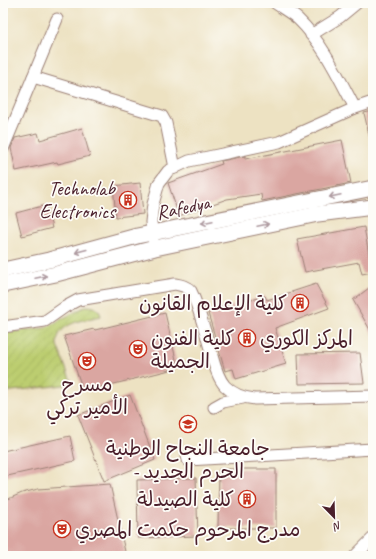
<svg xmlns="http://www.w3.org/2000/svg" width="376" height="559" viewBox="0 0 376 559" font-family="Caveat,'Playpen Sans Arabic',sans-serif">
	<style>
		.garden { fill: url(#garden-furrows); stroke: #83764e }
		.building { fill: #daa6a1 }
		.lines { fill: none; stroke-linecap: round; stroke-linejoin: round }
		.street-casing { stroke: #9c8076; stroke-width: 13 }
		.secondary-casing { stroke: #9c8076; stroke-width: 17 }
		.street { stroke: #fff; stroke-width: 11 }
		.secondary { stroke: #fff; stroke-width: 15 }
		.oneway { stroke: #ae9aa0 }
		.labels { text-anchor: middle; stroke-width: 3.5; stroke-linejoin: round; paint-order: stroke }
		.poi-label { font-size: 20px; fill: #4a1f2b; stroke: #fdfcf7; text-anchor: end }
		.street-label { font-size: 20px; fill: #4a1f2b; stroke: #fdfcf7 }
	</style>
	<defs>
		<pattern id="garden-furrows" width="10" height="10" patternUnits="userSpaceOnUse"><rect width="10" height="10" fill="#bccd70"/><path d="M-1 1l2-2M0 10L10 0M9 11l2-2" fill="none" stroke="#a3b061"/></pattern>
	</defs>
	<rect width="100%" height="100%" fill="#fdfcf7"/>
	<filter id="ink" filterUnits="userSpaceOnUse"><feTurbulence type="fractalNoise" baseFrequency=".025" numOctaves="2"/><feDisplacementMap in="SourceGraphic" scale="8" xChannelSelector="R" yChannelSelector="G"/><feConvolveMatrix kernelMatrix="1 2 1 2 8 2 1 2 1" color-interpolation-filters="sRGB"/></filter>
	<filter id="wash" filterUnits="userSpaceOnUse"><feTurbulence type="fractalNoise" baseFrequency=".012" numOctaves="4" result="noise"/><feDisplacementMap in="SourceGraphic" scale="16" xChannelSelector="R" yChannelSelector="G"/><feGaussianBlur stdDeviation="0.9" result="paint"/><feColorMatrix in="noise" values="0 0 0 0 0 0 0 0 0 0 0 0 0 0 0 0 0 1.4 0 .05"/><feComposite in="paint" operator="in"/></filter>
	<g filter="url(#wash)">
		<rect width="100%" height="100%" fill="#ede2c2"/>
		<path class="garden" d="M86,306C94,306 99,308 101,316C85,320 56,322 57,345L72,384L3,392V333L45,328Z"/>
		<g id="blocks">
			<g class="building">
				<path d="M373,111V139H370L364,113Z"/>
				<path d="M82,128L90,156L58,164L57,162L16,171L11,148L15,138L38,133L40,140Z"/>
				<path d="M342,140L351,183L262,201L261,194L227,199L179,216L168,183L222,164L221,161L245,156V159Z"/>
				<path d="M140,183L143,214L116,217L113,186Z"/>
				<path d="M46,205L52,228L22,236L16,213Z"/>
				<path d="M364,227L372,272L362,274L359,262L305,272L297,239Z"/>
				<path d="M316,284L329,308L275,328L286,364L236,379L233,369L225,371L208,313L265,296L267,300Z"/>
				<path d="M373,285V335L353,300Z"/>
				<path d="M165,313L178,368L110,385L83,390L64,336L94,329L95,330Z"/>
				<path d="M360,353L364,383L299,384L298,354Z"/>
				<path d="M130,395L155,460L104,481L78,415Z"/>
				<path d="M70,436L75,461L3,477V451Z"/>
				<path d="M219,469H276V528H218Z"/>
				<path d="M196,478L198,536L138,538L137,480Z"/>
				<path d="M110,484L126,556H3V502L6,500L22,493L38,489Z"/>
			</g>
		</g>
	</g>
	<g filter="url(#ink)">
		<use href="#blocks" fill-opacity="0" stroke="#9c8076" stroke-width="1"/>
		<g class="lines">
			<defs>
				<g id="street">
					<path d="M275,3C282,8 291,13 298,19C323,43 339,78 355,108"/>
					<path d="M311,35L340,17L357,3"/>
					<path d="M33,77L162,116L166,123L175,168"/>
					<path d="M3,149L57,19"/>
					<path d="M153,239L151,222L153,204L159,183L168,171L189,161L279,142L355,108L373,102"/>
					<path d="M3,327L45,321L65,307L78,300L175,284C181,285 187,286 191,291C200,310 205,332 211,352C214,363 217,377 225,386C234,395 243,398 255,399L373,396"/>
					<path d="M214,407L223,402L243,398"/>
					<path d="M187,456L188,460L373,449"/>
					<path d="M355,556L373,538"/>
				</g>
				<g id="secondary">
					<path d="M3,270L49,260L137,236L373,188"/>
					<path d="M3,285L56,274L155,248L318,214L373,207"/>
				</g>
			</defs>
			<use href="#street" class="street-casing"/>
			<use href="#secondary" class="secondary-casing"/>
			<use href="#street" class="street"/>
			<use href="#secondary" class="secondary"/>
		</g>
		<defs><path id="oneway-shaft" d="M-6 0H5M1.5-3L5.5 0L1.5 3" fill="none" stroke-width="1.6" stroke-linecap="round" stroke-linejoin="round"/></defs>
		<g class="oneway">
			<use href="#oneway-shaft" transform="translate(335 196) rotate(168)"/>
			<use href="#oneway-shaft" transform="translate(207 222) rotate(168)"/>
			<use href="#oneway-shaft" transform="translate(263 225) rotate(-12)"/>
			<use href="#oneway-shaft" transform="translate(81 251) rotate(165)"/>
			<use href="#oneway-shaft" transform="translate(41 277) rotate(-12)"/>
		</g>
	</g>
	<defs>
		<symbol id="building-ring" viewBox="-11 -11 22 22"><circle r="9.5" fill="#fdfcf7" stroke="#c8321e" stroke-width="1.5"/><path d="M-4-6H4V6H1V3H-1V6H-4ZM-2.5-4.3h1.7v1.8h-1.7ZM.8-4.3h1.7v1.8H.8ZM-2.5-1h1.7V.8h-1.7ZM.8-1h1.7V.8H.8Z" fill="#c8321e"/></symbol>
		<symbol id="theatre-ring" viewBox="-11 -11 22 22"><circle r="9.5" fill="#fdfcf7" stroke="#c8321e" stroke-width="1.5"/><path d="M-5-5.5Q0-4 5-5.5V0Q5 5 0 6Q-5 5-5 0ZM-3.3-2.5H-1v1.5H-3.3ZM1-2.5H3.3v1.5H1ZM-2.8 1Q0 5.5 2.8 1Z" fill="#c8321e"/></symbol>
		<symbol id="university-ring" viewBox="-11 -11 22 22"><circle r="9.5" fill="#fdfcf7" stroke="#c8321e" stroke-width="1.5"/><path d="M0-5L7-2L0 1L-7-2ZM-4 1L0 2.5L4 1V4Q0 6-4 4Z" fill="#c8321e"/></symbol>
	</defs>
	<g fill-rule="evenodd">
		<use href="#building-ring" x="118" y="190" width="20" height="20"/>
		<use href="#building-ring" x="290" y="293" width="20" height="20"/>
		<use href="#building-ring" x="237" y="328" width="20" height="20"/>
		<use href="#theatre-ring" x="128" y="339" width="20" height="20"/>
		<use href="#theatre-ring" x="77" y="351" width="20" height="20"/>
		<use href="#university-ring" x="178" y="414" width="20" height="20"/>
		<use href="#building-ring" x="237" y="489" width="20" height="20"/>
		<use href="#theatre-ring" x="52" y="519" width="20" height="20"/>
	</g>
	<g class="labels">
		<g class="poi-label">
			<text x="115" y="195">Technolab<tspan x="115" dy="23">Electronics</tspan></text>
			<text x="287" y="310">كلية الإعلام القانون</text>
			<text x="151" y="345" text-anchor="start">كلية الفنون<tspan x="151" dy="23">الجميلة</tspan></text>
			<text x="260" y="345" text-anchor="start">المركز الكوري</text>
			<text x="87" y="391" text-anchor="middle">مسرح<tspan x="87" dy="23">الأمير تركي</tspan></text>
			<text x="188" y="455" text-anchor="middle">جامعة النجاح الوطنية<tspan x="188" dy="23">- الحرم الجديد</tspan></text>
			<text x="234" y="506">كلية الصيدلة</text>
			<text x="75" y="536" text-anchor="start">مدرج المرحوم حكمت المصري</text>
		</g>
		<g class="street-label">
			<text transform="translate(183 207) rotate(-12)" y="7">Rafedya</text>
		</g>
	</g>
	<rect width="376" height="559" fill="none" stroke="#fdfcf7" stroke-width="16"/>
	<g transform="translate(334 517) rotate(157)" stroke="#fdfcf7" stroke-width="3" paint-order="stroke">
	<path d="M0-3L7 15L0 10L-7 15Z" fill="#4a1f2b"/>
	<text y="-6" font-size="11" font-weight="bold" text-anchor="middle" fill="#4a1f2b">N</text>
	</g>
</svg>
